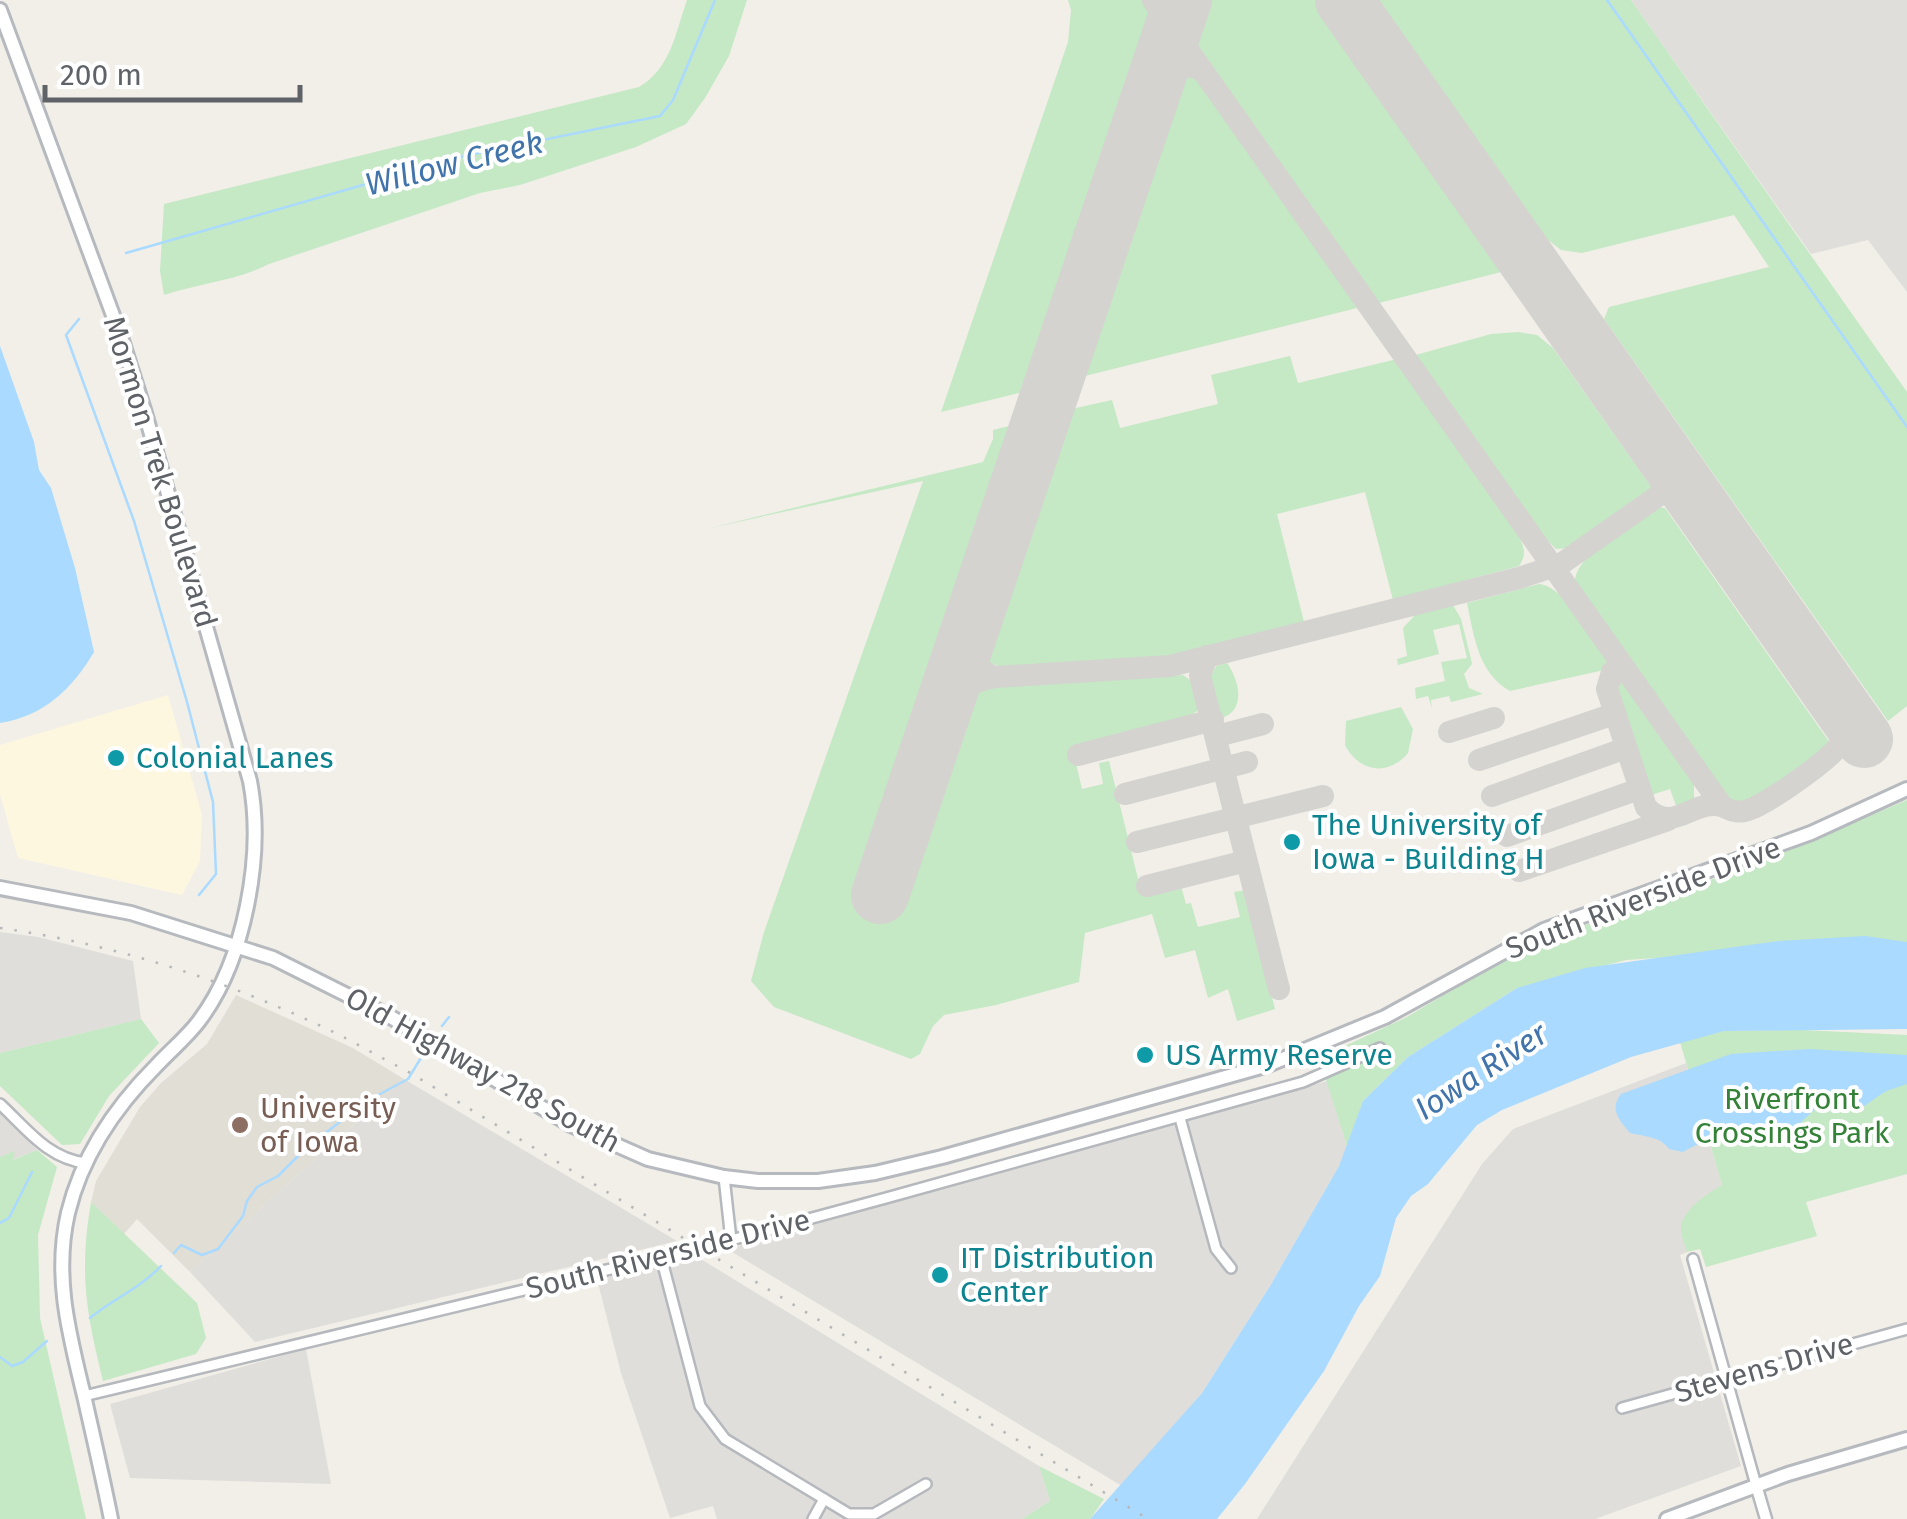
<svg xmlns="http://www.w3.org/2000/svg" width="1907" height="1519" viewBox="0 0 1907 1519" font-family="'Fira Sans',sans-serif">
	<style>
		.commercial { fill: #fef7e0 }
		.industrial { fill: #e0deda }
		.education { fill: #e1ded6 }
		.green { fill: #c5e8c5 }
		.water { fill: #aadaff }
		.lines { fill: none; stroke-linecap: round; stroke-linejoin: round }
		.stream { stroke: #aadaff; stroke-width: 2.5 }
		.taxiway { stroke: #d4d3d0; stroke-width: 22 }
		.runway { stroke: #d4d3d0; stroke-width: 58 }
		.minor-casing { stroke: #b5b8bc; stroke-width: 14 }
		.tertiary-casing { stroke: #b5b8bc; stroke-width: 15 }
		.secondary-casing { stroke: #b6babf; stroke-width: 18 }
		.minor { stroke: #fff; stroke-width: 9 }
		.tertiary { stroke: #fff; stroke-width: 10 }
		.secondary { stroke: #fff; stroke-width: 12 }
		.rail { stroke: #b6b7b8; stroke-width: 2.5; stroke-dasharray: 2.5 12; stroke-linecap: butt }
		.culture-dot { fill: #0f9aa8; stroke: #fff; stroke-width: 4 }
		.education-dot { fill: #8d6e63; stroke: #fff; stroke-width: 4 }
		.labels { text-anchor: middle; stroke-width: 8; stroke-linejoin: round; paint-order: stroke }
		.street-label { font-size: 30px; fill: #5f6368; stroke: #fff }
		.culture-label { font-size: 30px; fill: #0d838f; stroke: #fff; text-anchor: start }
		.park-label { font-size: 30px; fill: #348238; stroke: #fff }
		.education-label { font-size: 30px; fill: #785e54; stroke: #fff; text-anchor: start }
		.water-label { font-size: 32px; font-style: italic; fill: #4174aa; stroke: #fff }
	</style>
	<rect width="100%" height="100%" fill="#f1efe8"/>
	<path class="commercial" d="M168,695L202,815L200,861L182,895L18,858L0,794V745Z"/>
	<g class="industrial">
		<path d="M1631,0H1907V292L1868,240L1811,254Z"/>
		<path d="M0,932L38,937L133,961L141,1019L0,1053Z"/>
		<path d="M1686,1063L1722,1185L1695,1204L1681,1229L1687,1252L1680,1255L1741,1466L1595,1519H1257L1482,1164L1513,1129Z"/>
		<path d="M404,1079L677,1241L255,1342L190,1272Z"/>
		<path d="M1327,1081L1347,1146L1339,1166L1270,1286L1202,1393L1122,1486L727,1249Z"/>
		<path d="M0,1112L17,1128L37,1150L0,1165Z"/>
		<path d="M699,1258L1039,1466L1050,1501L1022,1519H717L713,1506L670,1518L621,1373L597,1279Z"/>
		<path d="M306,1349L331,1484L130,1478L110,1404Z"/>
	</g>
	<path class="education" d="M236,995L353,1048L404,1079L190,1272L137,1219L124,1234L91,1202L96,1181L140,1107L161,1083L207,1044Z"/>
	<g class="green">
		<path d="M687,0H747L729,56L705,98L686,124L636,147L520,185L480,193L269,264C236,281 199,283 164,295L160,271L164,204L639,87C671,68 675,34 687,0Z"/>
		<path d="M1068,0H1145L1156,18L1153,26L1156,33L1035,389L941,412L1068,42L1071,10Z"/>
		<path d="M1198,0H1318L1505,271L1375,304L1195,49L1190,38L1192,30L1189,28Z"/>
		<path d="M1371,0H1631L1907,392V706L1888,721L1604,319L1609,307L1769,267L1734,215L1582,253L1561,250L1543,236Z"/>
		<path d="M1185,73L1192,74L1210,94L1361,307L1069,380L1170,83L1178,74Z"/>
		<path d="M1518,332L1537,335L1553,348L1652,488C1642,509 1591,536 1569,548L1556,549L1533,526L1412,356L1491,334Z"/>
		<path d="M1290,356L1298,383L1397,359L1513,523C1518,539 1531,549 1519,566L1393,600L1365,492L1277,514L1304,622L1159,658L1001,667L986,661L979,647L1058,412L1112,400L1120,428L1218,404L1211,375Z"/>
		<path d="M1025,422L863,905L891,915L962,704C974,692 983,689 999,687L1183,675L1194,683L1203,706L1192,715L1072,746L1082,789L1103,784L1099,763L1109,761L1142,895L1181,886L1186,904L1191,903L1198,927L1240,917L1234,892L1246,890L1275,1009L1237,1021L1228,989L1208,998L1195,950L1165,958L1152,914L1085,933L1079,982L996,1005L944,1015L933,1026L920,1054L911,1059L774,1007L751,981L764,932L923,481L706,529L983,462L993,439V430Z"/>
		<path d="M1657,507L1665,508L1830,743C1815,764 1767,792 1742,803L1727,798L1711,780L1591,610L1575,579C1580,551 1634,523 1657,507Z"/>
		<path d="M1539,584C1561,584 1601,641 1608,662L1604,670L1510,691C1478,673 1474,636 1467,603Z"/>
		<path d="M1453,605L1461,619L1471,659L1472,664L1464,674L1469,688L1483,694L1451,702L1449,696L1431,700L1432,708L1428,696L1416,699L1415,688L1445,681L1441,662L1467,658L1459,624L1433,630L1439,654L1398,665L1397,659L1407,656L1403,628L1416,614Z"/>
		<path d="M1227,663C1239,680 1247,711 1221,718L1209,681L1216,666Z"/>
		<path d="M1619,678L1625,682L1694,780V798L1678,811L1670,789L1648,796L1614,691V684Z"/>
		<path d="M1401,707L1413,729L1408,753C1388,777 1359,772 1345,745L1346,721Z"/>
		<path d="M1907,800V942L1778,941L1687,956L1626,960L1517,988L1408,1057L1363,1101L1347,1146L1319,1058L1405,1018L1488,969L1558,935L1771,858Z"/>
		<path d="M141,1019L159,1043L109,1096L80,1144L62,1145L0,1086V1053Z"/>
		<path d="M1802,1030L1907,1035V1174L1806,1202L1817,1236L1706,1267L1700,1249L1687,1252C1685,1245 1680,1234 1681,1227C1683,1209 1708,1193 1722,1185L1680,1042L1724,1031Z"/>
		<path d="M37,1150L57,1167L38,1235L40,1318L86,1519H0V1157L15,1151L13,1160Z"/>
		<path d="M91,1202L197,1303L206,1338L196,1354L103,1381C86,1312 79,1273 91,1202Z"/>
		<path d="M1039,1466L1104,1499L1090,1519H1022L1050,1501Z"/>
	</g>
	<g class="water">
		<path d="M0,346L34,442L39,470L51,488L75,568L94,652C72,689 44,716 0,723Z"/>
		<path d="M1865,936L1907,942V1029L1724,1031L1631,1057L1502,1110L1477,1125L1428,1184L1411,1196L1396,1218L1380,1276L1359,1306L1324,1371L1245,1484L1217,1519H1090L1202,1393L1270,1286L1339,1166L1363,1101L1408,1057L1517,988L1585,968L1778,941Z"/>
		<path d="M1809,1049L1907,1055V1084C1899,1087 1890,1089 1883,1093C1860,1107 1858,1119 1830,1103C1807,1108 1796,1135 1773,1143C1760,1147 1747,1141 1735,1139C1717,1136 1698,1143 1683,1152L1669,1149C1660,1136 1645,1137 1630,1133C1619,1120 1609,1109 1621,1094L1731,1054Z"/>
	</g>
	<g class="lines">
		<g class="stream">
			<path d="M1607,0L1907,427"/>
			<path d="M126,253L464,156L660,116L673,100L715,0"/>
			<path d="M79,319L66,335L134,521L187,702L213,802L216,874L199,895"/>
			<path d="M442,1026L449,1017"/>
			<path d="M0,1223L9,1218L32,1172"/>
			<path d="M174,1253L181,1245L202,1255L218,1249L243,1216L247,1201L257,1187L278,1176L306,1148L367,1101L408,1079L424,1053"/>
			<path d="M90,1318C113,1299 139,1289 161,1266"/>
			<path d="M0,1357L12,1366L23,1362L47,1341"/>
		</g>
		<g class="taxiway">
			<path d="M1153,0C1176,33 1165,47 1153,82"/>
			<path d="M1184,0L1177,23L1181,40L1722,806C1730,810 1736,813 1745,811C1762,808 1832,759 1840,744C1847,731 1846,719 1841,706"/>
			<path d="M1131,157L1161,73L1181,64L1202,70"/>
			<path d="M1207,656L1200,676L1279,989"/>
			<path d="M1627,673L1612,672L1607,689L1646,807C1673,836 1693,798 1722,806"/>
			<path d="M995,677C945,658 984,593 996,558"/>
			<path d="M1449,732L1494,718"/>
			<path d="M1217,736L1263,724"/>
			<path d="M1078,755L1213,720"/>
			<path d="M1479,760L1614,714"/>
			<path d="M917,790C932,746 940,684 995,677L1170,666L1519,578L1561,564L1658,496C1669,479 1667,466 1659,448"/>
			<path d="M1125,794L1247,762"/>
			<path d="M1492,796L1626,748"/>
			<path d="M1507,836L1639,789"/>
			<path d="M1137,842L1323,796"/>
			<path d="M1519,871L1668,820"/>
			<path d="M1147,886L1246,861"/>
		</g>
		<g class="runway">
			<path d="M1344,0L1864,739"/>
			<path d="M880,895L1183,0"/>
		</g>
		<defs>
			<g id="minor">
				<path d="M0,1104C26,1128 48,1159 86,1163"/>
				<path d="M1180,1118L1216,1249L1231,1268"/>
				<path d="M724,1177L731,1240"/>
				<path d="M661,1257L700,1406L725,1439L849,1514H874L926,1484"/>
				<path d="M1693,1259L1756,1485"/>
				<path d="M84,1396L731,1240L886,1198L1303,1082L1380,1048"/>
				<path d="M1622,1408L1907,1329"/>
				<path d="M813,1519L824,1499"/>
			</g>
			<path id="tertiary" d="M1756,1485L1766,1519"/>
			<g id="secondary">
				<path d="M0,10L121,337L145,413L250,781C264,855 245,960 199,1021C187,1037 171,1050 157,1065C115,1107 82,1155 68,1213C53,1278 70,1337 85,1400C94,1440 103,1479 111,1519"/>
				<path d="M0,888L131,913L273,958L389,1016L571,1125L648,1159L724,1177L758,1181H818L875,1173L942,1157L1268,1065L1385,1017L1544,930L1811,833L1907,789"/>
				<path d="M1667,1519L1788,1474L1907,1439"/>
			</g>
		</defs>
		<use href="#minor" class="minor-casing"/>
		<use href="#tertiary" class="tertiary-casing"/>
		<use href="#secondary" class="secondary-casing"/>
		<use href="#minor" class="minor"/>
		<use href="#tertiary" class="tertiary"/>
		<use href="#secondary" class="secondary"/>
		<path class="rail" d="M0,928C113,944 222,979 325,1028C353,1041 379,1057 407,1071L1148,1519"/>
	</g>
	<g class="culture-dot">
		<circle cx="116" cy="758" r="10"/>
		<circle cx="1292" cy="842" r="10"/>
		<circle cx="1145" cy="1055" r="10"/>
		<circle cx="940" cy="1275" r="10"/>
	</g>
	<circle class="education-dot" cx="240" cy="1125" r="10"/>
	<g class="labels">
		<g class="street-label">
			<text transform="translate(160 472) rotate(73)" y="10">Mormon Trek Boulevard</text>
			<text transform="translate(1643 898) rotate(-21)" y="10">South Riverside Drive</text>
			<text transform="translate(483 1070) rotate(29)" y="10">Old Highway 218 South</text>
			<text transform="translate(668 1254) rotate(-14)" y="10">South Riverside Drive</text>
			<text transform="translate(1764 1368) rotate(-16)" y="10">Stevens Drive</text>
		</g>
		<g class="culture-label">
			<text x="136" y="768">Colonial Lanes</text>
			<text x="1312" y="835">The University of<tspan x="1312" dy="34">Iowa - Building H</tspan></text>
			<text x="1165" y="1065">US Army Reserve</text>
			<text x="960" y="1268">IT Distribution<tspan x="960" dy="34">Center</tspan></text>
		</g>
		<g class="park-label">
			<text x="1792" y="1109">Riverfront<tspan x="1792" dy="34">Crossings Park</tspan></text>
		</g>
		<g class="education-label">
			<text x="260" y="1118">University<tspan x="260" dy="34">of Iowa</tspan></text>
		</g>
		<g class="water-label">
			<text transform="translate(454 163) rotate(-14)" y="11">Willow Creek</text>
			<text transform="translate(1481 1071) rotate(-33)" y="11">Iowa River</text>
		</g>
	</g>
	<path d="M45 85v15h255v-15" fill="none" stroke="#5f6368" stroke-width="5"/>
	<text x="60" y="85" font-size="30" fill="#5f6368" stroke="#ffffff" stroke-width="8" paint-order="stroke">200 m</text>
</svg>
